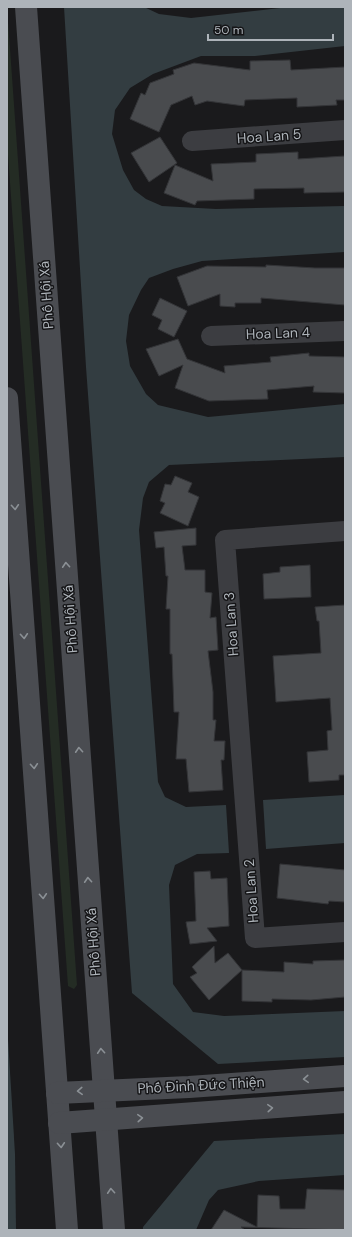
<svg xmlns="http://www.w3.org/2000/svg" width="352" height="1237" viewBox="0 0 352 1237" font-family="'DM Sans',sans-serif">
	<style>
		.green { fill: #242c24 }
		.water { fill: #333d41 }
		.building { fill: #494b4e; stroke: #343538 }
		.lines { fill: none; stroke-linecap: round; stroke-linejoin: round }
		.street { stroke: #3c3d41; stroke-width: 20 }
		.secondary { stroke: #4a4c51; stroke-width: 22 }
		.oneway { stroke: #8b9095 }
		.labels { text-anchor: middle; stroke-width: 3; stroke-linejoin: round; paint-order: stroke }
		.street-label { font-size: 14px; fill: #aeb4ba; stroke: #151517 }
	</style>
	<rect width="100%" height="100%" fill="#1a1a1c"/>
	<path class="green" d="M7,7L77,985L74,989L68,986L7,141Z"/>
	<g class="water">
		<path d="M64,7H144L159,14L191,18L289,7H344L345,46L255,56H201L153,74L130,88L115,110L112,134L123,170L134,190L146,199L162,206L216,209L345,206V252L202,261L173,269L149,278L141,290L129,315L126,341L130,366L146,394L158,405L208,417L345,404V457L169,465L149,482L143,498L139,530L158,782L165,797L186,807L226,805L229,853L197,854L175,865L169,885L173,984L193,1012L224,1016L345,1011V1057L218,1064L132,993L86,367Z"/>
		<path d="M345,795V843L266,849L263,800Z"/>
		<path d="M7,1022L15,1154L16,1230H7Z"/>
		<path d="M345,1134V1175L259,1181L218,1190L209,1200L196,1230H143V1227L214,1141Z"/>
	</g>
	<g class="building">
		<path d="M290,60L291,70L345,67V100H336L337,105L297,107V98L245,100L244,106L207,101L195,105L192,96L171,105L159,132L130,119L141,93L145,95L150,83L174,74L173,70L194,63L250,70V61Z"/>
		<path d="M160,137L177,163L149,182L131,153Z"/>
		<path d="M298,152V159L345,156V192L304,193V188L254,189V199L197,201L195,205L164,193L175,165L213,181L211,164L256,162V154Z"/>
		<path d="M266,265L315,268H345V305L261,298V303H235V307L220,306V294L188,306L177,277L207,266L266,267Z"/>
		<path d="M160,298L187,311L174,337L158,329L162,320L152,315Z"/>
		<path d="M178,339L187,359L225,373L224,366L271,362L270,357L309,353V356L345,357V393L313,392L314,386L267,390L268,399L209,401L175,388L183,365L159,376L146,349Z"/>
		<path d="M175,476L192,483L188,492L199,497L188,526L160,513L165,503L160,501L165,484L171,485Z"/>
		<path d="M196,528V545L182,546L185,570H205V592L212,593L210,618L216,617L218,650L208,651L213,692V720H216L214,741H225L224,760H221L223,790L189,792L186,759H176L179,712H174L172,654H170V609H166L168,576H166L164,547L156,548L154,532Z"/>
		<path d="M310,565L311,597L264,599L263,574L280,572V567Z"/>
		<path d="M345,605V775H339V780L309,782L307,752L328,750L327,731L332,730L330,698L276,702L273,656L321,653L319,621H317L315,607Z"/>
		<path d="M280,864L345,870V902L329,901L328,904L277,898Z"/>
		<path d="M210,871L211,879L227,878L229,926L207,928L217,941L190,944L186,922L196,921L194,872Z"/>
		<path d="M214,946L215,963L228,953L242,970L209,1000L190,977L197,973L192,967Z"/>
		<path d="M345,960V997L311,1000L272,999V1002L242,1001V970L284,972V962L313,964V961Z"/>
		<path d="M307,1189L345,1190V1230L241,1227L245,1230H211L224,1210L257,1227L258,1195L279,1196L280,1209H305Z"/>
	</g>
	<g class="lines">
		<g class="street">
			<path d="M192,141L345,130"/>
			<path d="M211,336L345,331"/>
			<path d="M345,531L225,540L255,938L345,932"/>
		</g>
		<g class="secondary">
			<path d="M26,7L114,1230"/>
			<path d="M7,398L67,1230"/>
			<path d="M57,1093L189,1087L345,1076"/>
			<path d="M59,1123L345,1102"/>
		</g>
	</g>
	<defs><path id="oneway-chevron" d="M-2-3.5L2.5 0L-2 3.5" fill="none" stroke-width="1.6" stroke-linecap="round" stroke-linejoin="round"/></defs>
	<g class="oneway">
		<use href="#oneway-chevron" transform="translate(15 507) rotate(86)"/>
		<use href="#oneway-chevron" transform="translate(66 565) rotate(-94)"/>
		<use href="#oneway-chevron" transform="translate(24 636) rotate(86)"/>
		<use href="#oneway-chevron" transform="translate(79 750) rotate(-94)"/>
		<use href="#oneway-chevron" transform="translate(34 766) rotate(86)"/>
		<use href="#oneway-chevron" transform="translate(88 880) rotate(-94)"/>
		<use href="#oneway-chevron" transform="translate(43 896) rotate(86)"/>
		<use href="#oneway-chevron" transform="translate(101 1051) rotate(-94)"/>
		<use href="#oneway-chevron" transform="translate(306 1079) rotate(176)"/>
		<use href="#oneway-chevron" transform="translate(80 1091) rotate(177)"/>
		<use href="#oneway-chevron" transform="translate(270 1108) rotate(-4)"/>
		<use href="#oneway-chevron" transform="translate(140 1118) rotate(-4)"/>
		<use href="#oneway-chevron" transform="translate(61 1145) rotate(86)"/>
		<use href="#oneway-chevron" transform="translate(111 1191) rotate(-94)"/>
	</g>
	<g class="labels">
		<g class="street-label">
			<text transform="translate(269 136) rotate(-4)" y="5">Hoa Lan 5</text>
			<text transform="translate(46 295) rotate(-94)" y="5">Phố Hội Xá</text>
			<text transform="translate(278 333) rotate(-2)" y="5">Hoa Lan 4</text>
			<text transform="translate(70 619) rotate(-94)" y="5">Phố Hội Xá</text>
			<text transform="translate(231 624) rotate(-94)" y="5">Hoa Lan 3</text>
			<text transform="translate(251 891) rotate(-94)" y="5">Hoa Lan 2</text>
			<text transform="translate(93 942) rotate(-94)" y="5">Phố Hội Xá</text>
			<text transform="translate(201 1085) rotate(-3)" y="5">Phố Đinh Đức Thiện</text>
		</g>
	</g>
	<rect width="352" height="1237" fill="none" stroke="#aeb4ba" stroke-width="16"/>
	<path d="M208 34v6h125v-6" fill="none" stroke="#aeb4ba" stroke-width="2"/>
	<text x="214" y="34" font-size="12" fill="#aeb4ba" stroke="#151517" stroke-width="3" paint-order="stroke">50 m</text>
</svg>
